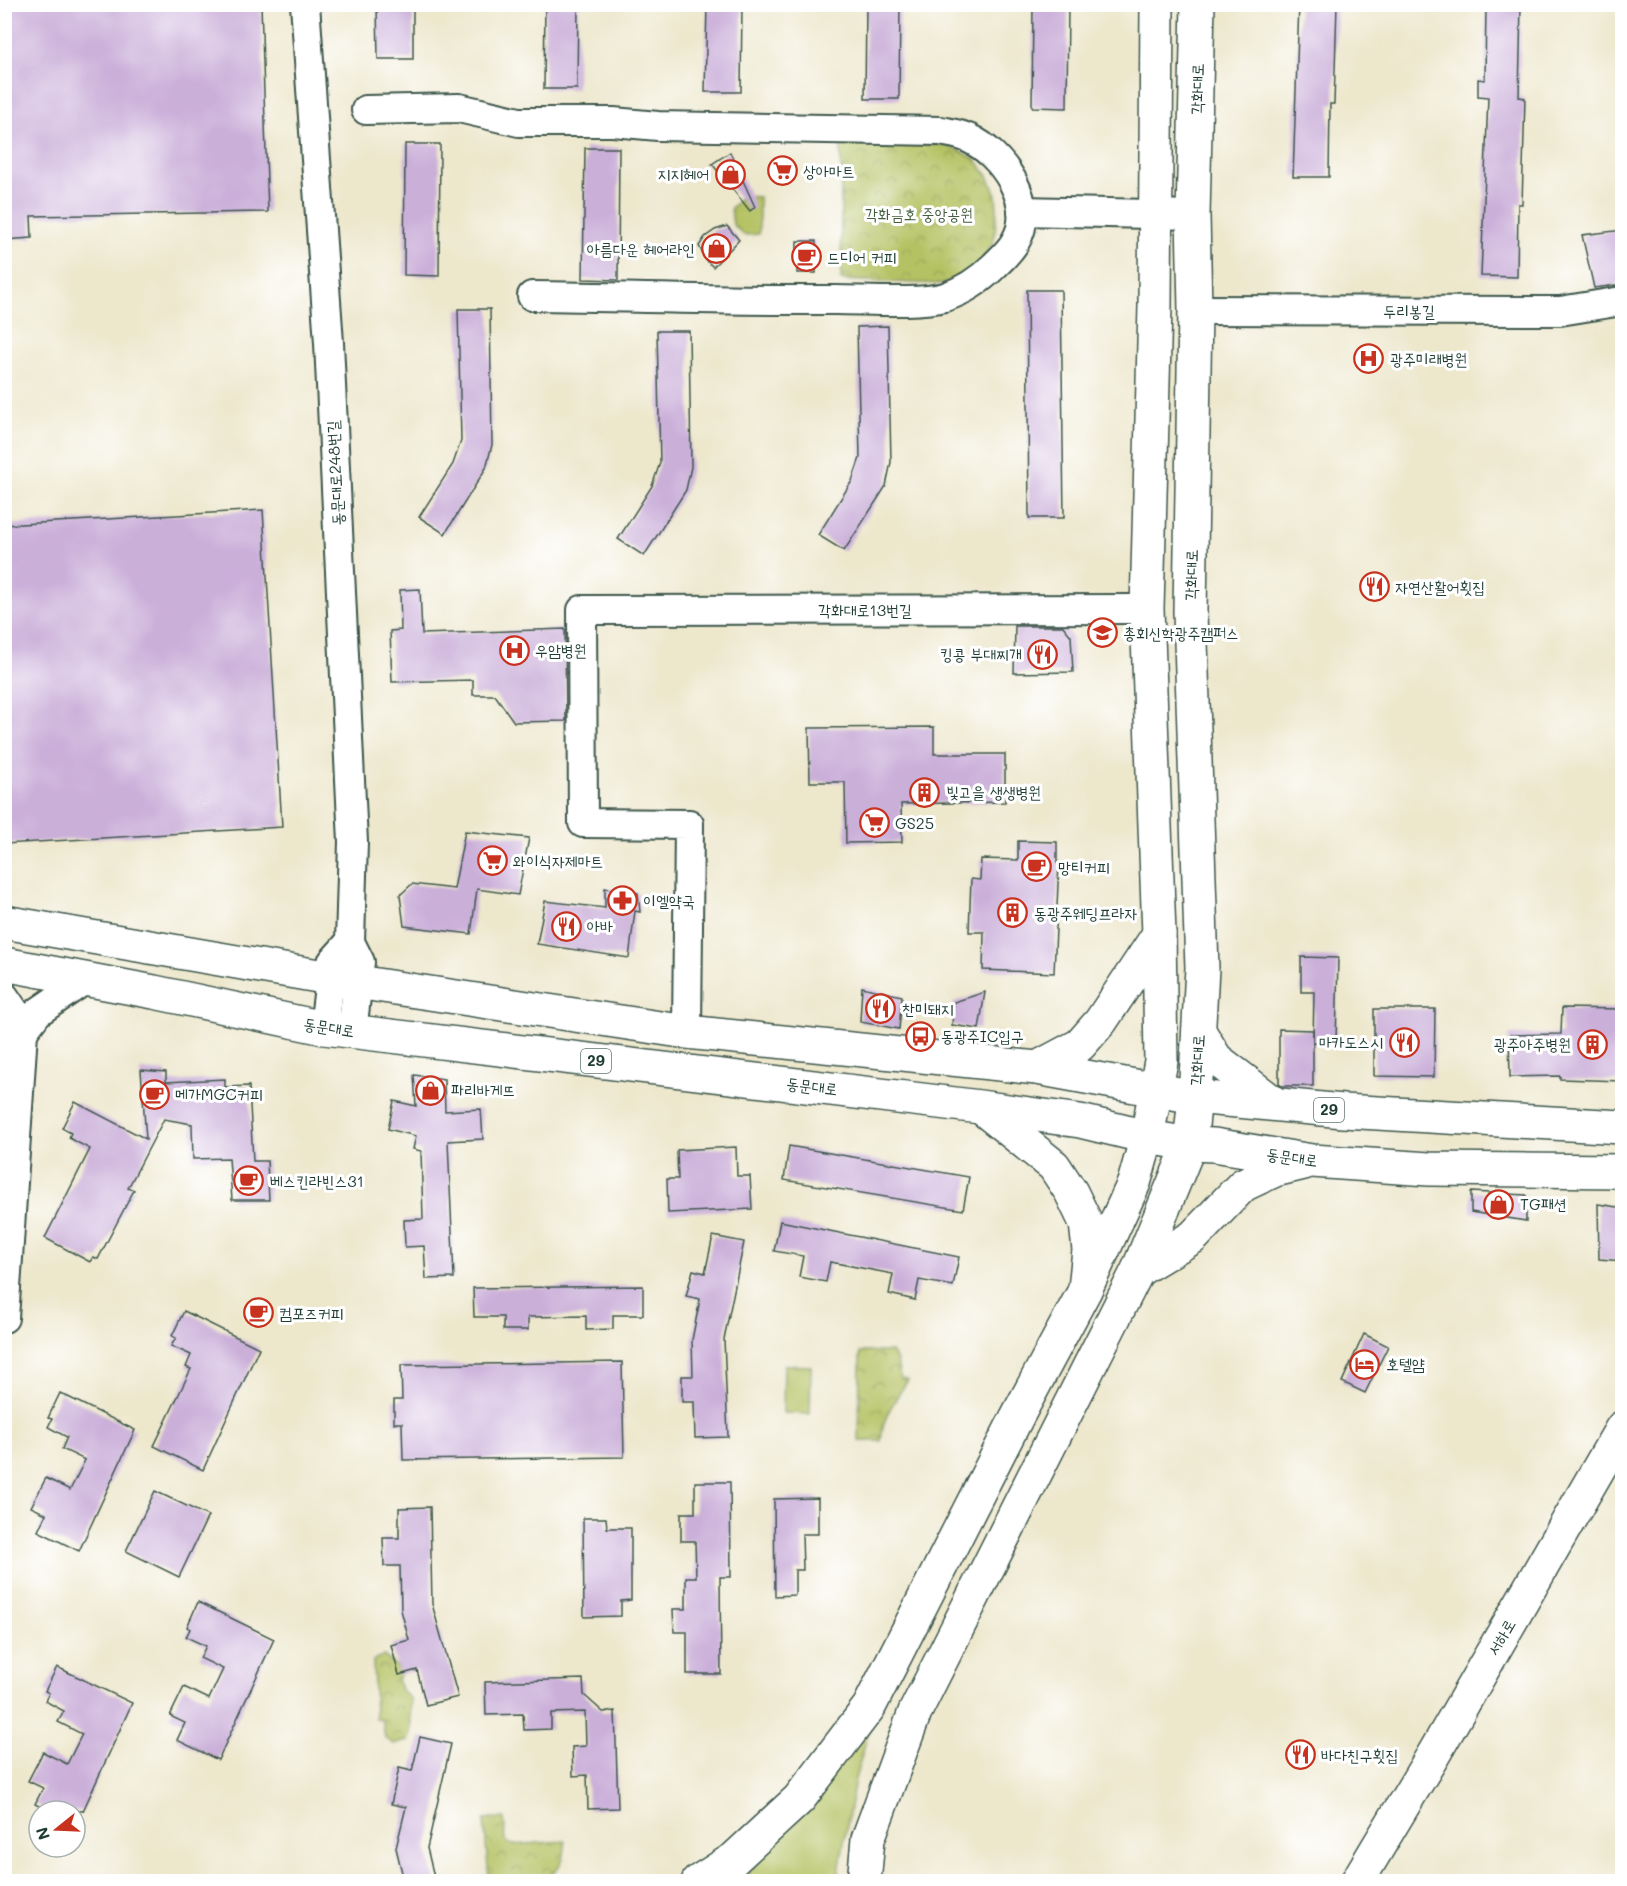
<svg xmlns="http://www.w3.org/2000/svg" width="1627" height="1886" viewBox="0 0 1627 1886" font-family="Mali,'Poor Story',sans-serif">
	<style>
		.grass { fill: #b5c263; stroke: #6a804c; stroke-width: 1.5 }
		.park { fill: url(#park-crowns); stroke: #6a804c; stroke-width: 1.5 }
		.building { fill: #caafd9 }
		.lines { fill: none; stroke-linecap: round; stroke-linejoin: round }
		.minor-casing { stroke: #3e564b; stroke-width: 32 }
		.major-casing { stroke: #3e564b; stroke-width: 36 }
		.highway-casing { stroke: #3e564b; stroke-width: 36 }
		.minor { stroke: #fff; stroke-width: 28 }
		.major { stroke: #fff; stroke-width: 33 }
		.highway { stroke: #fff; stroke-width: 33 }
		.labels { text-anchor: middle; stroke-width: 6; stroke-linejoin: round; paint-order: stroke }
		.shield { fill: #fff; stroke: #627771; stroke-width: 1.5 }
		.shield-label { font-size: 15px; font-weight: bold; fill: #1f3d34 }
		.street-label { font-size: 16px; fill: #1f3d34; stroke: #fff }
		.poi-label { font-size: 16px; fill: #1f3d34; stroke: #fff; text-anchor: start }
		.park-label { font-size: 16px; fill: #445e40; stroke: #fff }
	</style>
	<defs>
		<pattern id="park-crowns" width="20" height="18" patternUnits="userSpaceOnUse" patternTransform="scale(1.5)"><rect width="20" height="18" fill="#b5c263"/><path d="M2 6a3 3 0 1 1 6 0M12 15a3 3 0 1 1 6 0" fill="none" stroke="#939f52"/></pattern>
	</defs>
	<rect width="100%" height="100%" fill="#fff"/>
	<filter id="ink" filterUnits="userSpaceOnUse"><feTurbulence type="fractalNoise" baseFrequency=".0167" numOctaves="2"/><feDisplacementMap in="SourceGraphic" scale="12" xChannelSelector="R" yChannelSelector="G"/><feConvolveMatrix kernelMatrix="1 2 1 2 8 2 1 2 1" color-interpolation-filters="sRGB"/></filter>
	<filter id="wash" filterUnits="userSpaceOnUse"><feTurbulence type="fractalNoise" baseFrequency=".008" numOctaves="4" result="noise"/><feDisplacementMap in="SourceGraphic" scale="24" xChannelSelector="R" yChannelSelector="G"/><feGaussianBlur stdDeviation="1.35" result="paint"/><feColorMatrix in="noise" values="0 0 0 0 0 0 0 0 0 0 0 0 0 0 0 0 0 1.4 0 .05"/><feComposite in="paint" operator="in"/></filter>
	<g filter="url(#wash)">
		<rect width="100%" height="100%" fill="#ede7cc"/>
		<g class="grass">
			<path d="M743,196L759,197V234L744,235L733,225L731,208Z"/>
			<path d="M784,1365L811,1366L810,1414L783,1413Z"/>
			<path d="M869,1730L855,1779L839,1871L840,1881L715,1882Z"/>
		</g>
		<g class="park">
			<path d="M841,143L944,145L960,151L975,159L988,176L996,195L997,211L994,241L978,268L942,284L841,280Z"/>
			<path d="M860,1352H891L897,1361L900,1378L908,1380C895,1400 882,1417 881,1441H859Z"/>
			<path d="M384,1656L397,1667L400,1674L397,1680L402,1691L410,1698L411,1732L408,1741L394,1744L385,1738L382,1720L375,1718L373,1661L377,1658Z"/>
			<path d="M504,1818L506,1841L512,1845L565,1841C566,1862 559,1868 544,1881H489L484,1820Z"/>
		</g>
		<g id="blocks">
			<g class="building">
				<path d="M4,4H261L268,212L31,216L32,238L4,240Z"/>
				<path d="M377,4H413V59H378Z"/>
				<path d="M545,4H578L577,89H544Z"/>
				<path d="M707,4H742L741,92H705Z"/>
				<path d="M866,4H900L899,99H865Z"/>
				<path d="M1033,4H1068L1067,108L1032,107Z"/>
				<path d="M1299,4H1337L1334,104H1330L1329,177H1293Z"/>
				<path d="M1486,4H1521L1519,97L1525,98L1522,204H1518L1517,277L1481,276L1488,97L1478,96V79L1485,80Z"/>
				<path d="M405,144H440L439,276L404,275Z"/>
				<path d="M585,148H619L618,280L583,279Z"/>
				<path d="M730,152L755,207L750,211L712,164Z"/>
				<path d="M727,226L739,240L713,267L706,260L699,246L705,237L715,230Z"/>
				<path d="M1623,230V284L1594,288L1582,235Z"/>
				<rect x="797" y="241" width="19" height="32"/>
				<path d="M1027,290H1061L1064,518H1029Z"/>
				<path d="M458,309H490L492,445L486,468L445,534L419,517L453,464L461,441Z"/>
				<path d="M888,326L891,462L886,486L844,551L818,535L852,481L860,458L857,327Z"/>
				<path d="M657,331H689L691,467L686,490L644,556L618,539L652,486L660,463Z"/>
				<path d="M263,510L282,827L4,844V525Z"/>
				<path d="M420,589L422,634L565,629L566,721L514,722L495,695H473V680L392,682L390,631L401,630L400,590Z"/>
				<path d="M1015,626H1063L1071,636L1073,672L1014,673Z"/>
				<path d="M934,727V754H1005V802L901,804L902,842L846,843L845,782H810L809,728Z"/>
				<path d="M465,831L529,838L518,895L477,889L471,934L404,926L400,895L412,884L454,889Z"/>
				<path d="M1018,841L1057,842V862H1059L1054,973L983,970L984,932H969L971,879L980,880L981,859L1018,860Z"/>
				<path d="M605,888L638,893L640,912L635,911L629,958L537,944L545,901L605,908Z"/>
				<path d="M1301,957L1338,958L1336,1043L1313,1042L1314,992H1301Z"/>
				<path d="M862,987L902,996L899,1029L860,1022Z"/>
				<path d="M985,992L979,1029L952,1025L954,1002Z"/>
				<path d="M1562,1008L1623,1009V1081L1560,1079V1076L1510,1077L1509,1035L1561,1034Z"/>
				<path d="M1374,1009H1435L1434,1077L1374,1076Z"/>
				<path d="M1279,1029L1313,1030V1086H1282L1279,1084Z"/>
				<path d="M141,1070L166,1072V1082L225,1079V1087L249,1086L253,1161H267L269,1200H232L229,1158L193,1159L192,1124L164,1119L128,1188L134,1190L98,1259L93,1257L90,1262L45,1238L90,1149L69,1138L71,1133L62,1128L75,1102L146,1139Z"/>
				<path d="M414,1075L444,1079L445,1111L481,1109L483,1139L448,1141L454,1278L426,1279L424,1246L405,1247L404,1220L423,1219L421,1151L413,1149L416,1136L388,1129L394,1101L416,1106Z"/>
				<path d="M789,1146L969,1177L963,1210L784,1180Z"/>
				<path d="M736,1147L737,1176H750L752,1209L668,1213L667,1179H678L677,1150Z"/>
				<path d="M1471,1192L1526,1195V1221L1471,1212Z"/>
				<path d="M1598,1204L1623,1208V1261L1599,1259Z"/>
				<path d="M780,1221L959,1257L953,1286L919,1280L915,1300L889,1294L893,1274L830,1262L826,1282L799,1277L803,1256L774,1251Z"/>
				<path d="M713,1236L744,1242L724,1339L728,1437L695,1438L694,1402H682V1376H693L692,1340L700,1299L686,1296L693,1270L705,1273Z"/>
				<path d="M643,1286V1315H613V1329L586,1330V1316L528,1317V1330H503V1317H474L473,1288Z"/>
				<path d="M184,1311L259,1348L203,1470L154,1446L191,1369L186,1367L191,1355L171,1346L176,1338L172,1336Z"/>
				<path d="M1364,1334L1388,1346L1365,1393L1342,1382Z"/>
				<path d="M622,1362L624,1457L403,1460L402,1423H394V1400H402L401,1365Z"/>
				<path d="M60,1393L135,1430L79,1551L38,1531L46,1514L31,1507L46,1478L70,1490L85,1460L62,1449L67,1437L48,1427L52,1419L48,1418Z"/>
				<path d="M695,1482H730L731,1577H720L721,1674H687V1632H674L673,1609H686V1577H696L695,1541H681V1513H695Z"/>
				<path d="M155,1491L208,1516L179,1577L126,1551Z"/>
				<path d="M818,1498V1534H802L803,1570H795V1595L775,1596L774,1499Z"/>
				<path d="M430,1507L432,1604L458,1697L426,1705L417,1670L399,1675L391,1645L409,1640L401,1610L400,1566H384L383,1538H399V1508Z"/>
				<path d="M583,1518H606L607,1528H631V1600L621,1601V1616L584,1617Z"/>
				<path d="M198,1602L274,1639L218,1760L177,1740L185,1723L170,1716L184,1687L209,1699L223,1669L200,1658L206,1646L186,1637L190,1629L187,1627Z"/>
				<path d="M57,1667L132,1703L83,1811H48L35,1804L43,1788L28,1781L43,1752L67,1764L82,1734L58,1722L64,1711L45,1701L49,1693L45,1691Z"/>
				<path d="M583,1679L584,1695L603,1712L615,1711L618,1808L588,1809L587,1775L573,1776L572,1747L586,1746L585,1712L551,1713V1729L524,1730L523,1714L486,1715L485,1682Z"/>
				<path d="M420,1737L451,1744L427,1848L435,1881H404L396,1848L406,1807L391,1804L399,1768L412,1771Z"/>
			</g>
		</g>
	</g>
	<g filter="url(#ink)">
		<use href="#blocks" fill-opacity="0" stroke="#3e564b" stroke-width="1.5"/>
		<g class="lines">
			<defs>
				<g id="minor">
					<path d="M305,4L329,343L353,842L350,942L360,962L352,1032"/>
					<path d="M366,110L459,108L519,122H613L658,126L941,131C950,133 960,134 968,138C1002,153 1038,205 1015,242C1010,251 1002,258 994,266C981,279 963,291 945,297C917,304 866,300 836,300C734,301 633,297 532,296"/>
					<path d="M1022,211L1193,215"/>
					<path d="M1195,310L1560,311L1622,301"/>
					<path d="M4,996L15,1012L23,1032L38,1012L86,979"/>
					<path d="M324,1028L332,962L350,942"/>
					<path d="M687,1032L689,824L583,823L582,610L1147,609"/>
					<path d="M4,1318L23,1032"/>
				</g>
				<g id="major">
					<path d="M4,922L330,978L687,1032L1037,1068L1195,1097L1343,1111L1622,1127"/>
					<path d="M4,964L154,992L324,1028L980,1107L1080,1121L1147,1137L1190,1144L1214,1145L1312,1161L1429,1169L1622,1171"/>
					<path d="M1199,1031L1216,1059L1275,1104"/>
					<path d="M1037,1068L1080,1045L1101,1021L1159,934"/>
					<path d="M982,1108L1054,1166L1071,1192L1086,1223L1089,1250L1085,1289"/>
					<path d="M1147,1137L1161,1061L1159,934L1147,609L1155,306L1157,4"/>
					<path d="M1190,1144L1195,1097L1202,968L1190,612L1195,310L1193,215L1198,4"/>
					<path d="M1138,1270L1193,1237L1243,1185L1275,1170L1304,1163"/>
					<path d="M1357,1882L1435,1752L1622,1428"/>
				</g>
				<g id="highway">
					<path d="M698,1882L734,1859L799,1799L869,1707L1018,1415L1085,1290L1134,1183L1147,1137"/>
					<path d="M864,1882L868,1839L915,1712L1138,1270L1190,1144"/>
				</g>
			</defs>
			<use href="#minor" class="minor-casing"/>
			<use href="#major" class="major-casing"/>
			<use href="#highway" class="highway-casing"/>
			<use href="#minor" class="minor"/>
			<use href="#major" class="major"/>
			<use href="#highway" class="highway"/>
		</g>
	</g>
	<defs>
		<symbol id="supermarket-ring" viewBox="-11 -11 22 22"><circle r="9.5" fill="#fff" stroke="#c8321e" stroke-width="1.5"/><path d="M-6-5.5h2.5l.6 2H6L4.5 2H-2.5L-4.4-4H-6ZM-1.5 3.2a1.3 1.3 0 1 0 .1 0ZM3 3.2a1.3 1.3 0 1 0 .1 0Z" fill="#c8321e"/></symbol>
		<symbol id="shop-ring" viewBox="-11 -11 22 22"><circle r="9.5" fill="#fff" stroke="#c8321e" stroke-width="1.5"/><path d="M-5-2.5h2.3a2.7 3.5 0 0 1 5.4 0H5L5.5 6h-11ZM-1.5-2.5h3a1.5 2.3 0 0 0-3 0Z" fill="#c8321e"/></symbol>
		<symbol id="cafe-ring" viewBox="-11 -11 22 22"><circle r="9.5" fill="#fff" stroke="#c8321e" stroke-width="1.5"/><path d="M-5.5-4.5H6V0H3Q3 3.5 0 3.5H-2.5Q-5.5 3.5-5.5 0ZM3-3.2v2h1.7v-2ZM-6 4.5H4V6H-6Z" fill="#c8321e"/></symbol>
		<symbol id="hospital-ring" viewBox="-11 -11 22 22"><circle r="9.5" fill="#fff" stroke="#c8321e" stroke-width="1.5"/><path d="M-5-5h3v3.5h4V-5h3V5h-3V1.5h-4V5h-3Z" fill="#c8321e"/></symbol>
		<symbol id="restaurant-ring" viewBox="-11 -11 22 22"><circle r="9.5" fill="#fff" stroke="#c8321e" stroke-width="1.5"/><path d="M-5-6h1v4h1v-4h1v4h1v-4h1v5L-1.5 .5V6h-2V.5L-5-1ZM5-6V6H3V1.5H1.5Q1.5-4 5-6Z" fill="#c8321e"/></symbol>
		<symbol id="school-ring" viewBox="-11 -11 22 22"><circle r="9.5" fill="#fff" stroke="#c8321e" stroke-width="1.5"/><path d="M0-5L7-2L0 1L-7-2ZM-4 1L0 2.5L4 1V4Q0 6-4 4Z" fill="#c8321e"/></symbol>
		<symbol id="building-ring" viewBox="-11 -11 22 22"><circle r="9.5" fill="#fff" stroke="#c8321e" stroke-width="1.5"/><path d="M-4-6H4V6H1V3H-1V6H-4ZM-2.5-4.3h1.7v1.8h-1.7ZM.8-4.3h1.7v1.8H.8ZM-2.5-1h1.7V.8h-1.7ZM.8-1h1.7V.8H.8Z" fill="#c8321e"/></symbol>
		<symbol id="pharmacy-ring" viewBox="-11 -11 22 22"><circle r="9.5" fill="#fff" stroke="#c8321e" stroke-width="1.5"/><path d="M-2-6h4v4h4v4h-4v4h-4v-4h-4v-4h4Z" fill="#c8321e"/></symbol>
		<symbol id="bus-ring" viewBox="-11 -11 22 22"><circle r="9.5" fill="#fff" stroke="#c8321e" stroke-width="1.5"/><path d="M-5-6H5V4H4V6H2V4H-2V6H-4V4H-5ZM-3.5-4V0h7V-4ZM-3.5 1.2v1.5H-2V1.2ZM2 1.2v1.5H3.5V1.2Z" fill="#c8321e"/></symbol>
		<symbol id="hotel-ring" viewBox="-11 -11 22 22"><circle r="9.5" fill="#fff" stroke="#c8321e" stroke-width="1.5"/><path d="M-6-4.5h1.5V1H6V5H4.5V3h-9V5H-6ZM-4 0a1.8 1.8 0 1 1 3.6 0ZM.5 0V-2.5h3Q6-2.5 6 0Z" fill="#c8321e"/></symbol>
	</defs>
	<g fill-rule="evenodd">
		<use href="#supermarket-ring" x="766" y="154" width="33" height="33"/>
		<use href="#shop-ring" x="714" y="158" width="33" height="33"/>
		<use href="#shop-ring" x="700" y="232" width="33" height="33"/>
		<use href="#cafe-ring" x="790" y="240" width="33" height="33"/>
		<use href="#hospital-ring" x="1352" y="342" width="33" height="33"/>
		<use href="#restaurant-ring" x="1358" y="570" width="33" height="33"/>
		<use href="#school-ring" x="1086" y="616" width="33" height="33"/>
		<use href="#hospital-ring" x="498" y="634" width="33" height="33"/>
		<use href="#restaurant-ring" x="1026" y="638" width="33" height="33"/>
		<use href="#building-ring" x="908" y="776" width="33" height="33"/>
		<use href="#supermarket-ring" x="858" y="806" width="33" height="33"/>
		<use href="#supermarket-ring" x="476" y="844" width="33" height="33"/>
		<use href="#cafe-ring" x="1020" y="850" width="33" height="33"/>
		<use href="#pharmacy-ring" x="606" y="884" width="33" height="33"/>
		<use href="#building-ring" x="996" y="896" width="33" height="33"/>
		<use href="#restaurant-ring" x="550" y="910" width="33" height="33"/>
		<use href="#restaurant-ring" x="864" y="992" width="33" height="33"/>
		<use href="#bus-ring" x="904" y="1020" width="33" height="33"/>
		<use href="#restaurant-ring" x="1388" y="1026" width="33" height="33"/>
		<use href="#building-ring" x="1576" y="1028" width="33" height="33"/>
		<use href="#shop-ring" x="414" y="1074" width="33" height="33"/>
		<use href="#cafe-ring" x="138" y="1078" width="33" height="33"/>
		<use href="#cafe-ring" x="232" y="1164" width="33" height="33"/>
		<use href="#shop-ring" x="1482" y="1188" width="33" height="33"/>
		<use href="#cafe-ring" x="242" y="1296" width="33" height="33"/>
		<use href="#hotel-ring" x="1348" y="1348" width="33" height="33"/>
		<use href="#restaurant-ring" x="1284" y="1738" width="33" height="33"/>
	</g>
	<g class="labels">
		<g class="shield">
			<rect x="581" y="1049" width="30" height="24" rx="4.5"/>
			<rect x="1314" y="1098" width="30" height="24" rx="4.5"/>
		</g>
		<g class="shield-label">
			<text x="596" y="1066">29</text>
			<text x="1329" y="1115">29</text>
		</g>
		<g class="street-label">
			<text transform="translate(1197 89) rotate(-89)" y="6">각화대로</text>
			<text x="1409" y="317">두리봉길</text>
			<text transform="translate(335 473) rotate(-93)" y="6">동문대로248번길</text>
			<text transform="translate(1191 575) rotate(-89)" y="6">각화대로</text>
			<text x="865" y="616">각화대로13번길</text>
			<text transform="translate(329 1027) rotate(9)" y="6">동문대로</text>
			<text transform="translate(1197 1060) rotate(-87)" y="6">각화대로</text>
			<text transform="translate(812 1086) rotate(7)" y="6">동문대로</text>
			<text transform="translate(1292 1157) rotate(8)" y="6">동문대로</text>
			<text transform="translate(1501 1637) rotate(-60)" y="6">서하로</text>
		</g>
		<g class="poi-label">
			<text x="803" y="177">상아마트</text>
			<text x="709" y="180" text-anchor="end">지지헤어</text>
			<text x="695" y="255" text-anchor="end">아름다운 헤어라인</text>
			<text x="827" y="263">드디어 커피</text>
			<text x="1390" y="365">광주미래병원</text>
			<text x="1395" y="593">자연산활어횟집</text>
			<text x="1123" y="639">총회신학광주캠퍼스</text>
			<text x="535" y="656">우암병원</text>
			<text x="1022" y="660" text-anchor="end">킹콩 부대찌개</text>
			<text x="946" y="798">빛고을 생생병원</text>
			<text x="895" y="829">GS25</text>
			<text x="513" y="867">와이식자제마트</text>
			<text x="1058" y="873">망티커피</text>
			<text x="643" y="907">이엘약국</text>
			<text x="1034" y="919">동광주웨딩프라자</text>
			<text x="587" y="932">아바</text>
			<text x="902" y="1015">찬미돼지</text>
			<text x="941" y="1042">동광주IC입구</text>
			<text x="1383" y="1048" text-anchor="end">마카도스시</text>
			<text x="1571" y="1050" text-anchor="end">광주아주병원</text>
			<text x="451" y="1096">파리바게뜨</text>
			<text x="175" y="1100">메가MGC커피</text>
			<text x="270" y="1187">베스킨라빈스31</text>
			<text x="1520" y="1210">TG패션</text>
			<text x="279" y="1319">컴포즈커피</text>
			<text x="1386" y="1370">호텔얌</text>
			<text x="1321" y="1761">바다친구횟집</text>
		</g>
		<g class="park-label">
			<text x="919" y="220">각화금호 중앙공원</text>
		</g>
	</g>
	<rect width="1627" height="1886" fill="none" stroke="#fff" stroke-width="24"/>
	<g transform="translate(57 1829) rotate(252)"><circle r="28" fill="#ffffff" stroke="#a5b1ae" stroke-width="1.5"/>
	<path d="M0-4.5L10 22L0 15L-10 22Z" fill="#c8321e"/>
	<text y="-9" font-size="16" font-weight="bold" text-anchor="middle" fill="#1f3d34">N</text>
	</g>
</svg>
